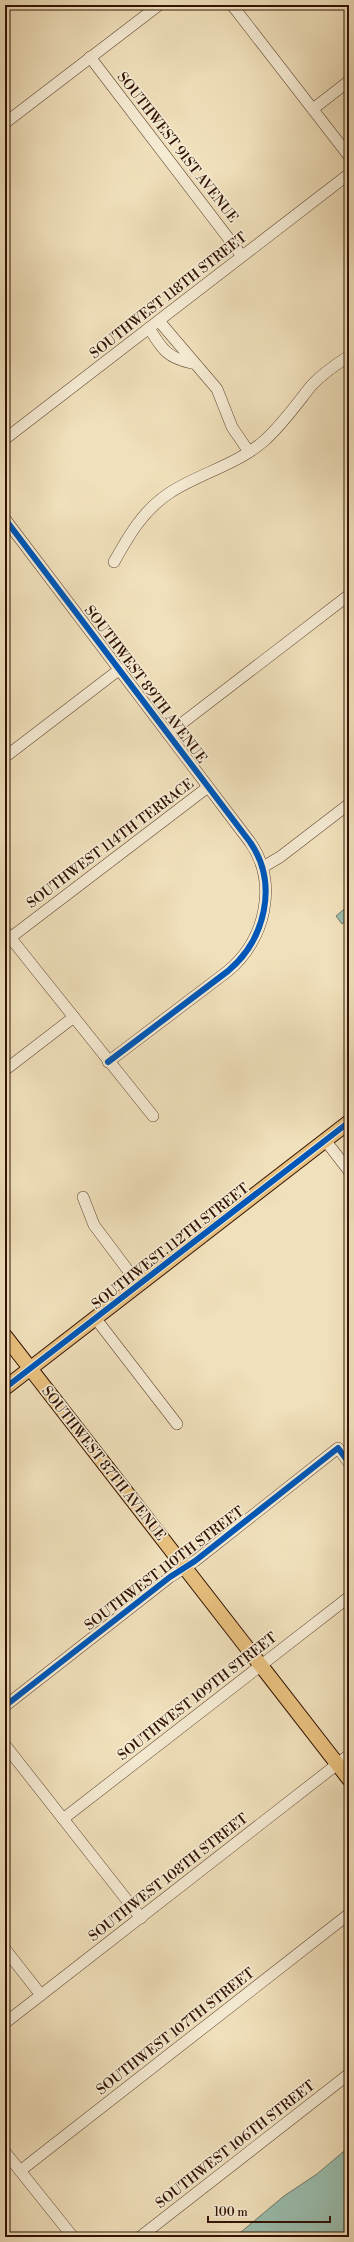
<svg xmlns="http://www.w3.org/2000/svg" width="354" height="2242" viewBox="0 0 354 2242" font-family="'Libre Bodoni',serif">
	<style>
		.water { fill: #9abdae; stroke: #70796a }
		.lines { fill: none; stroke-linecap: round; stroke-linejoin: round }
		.minor-casing { stroke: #614632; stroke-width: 12 }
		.major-casing { stroke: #311204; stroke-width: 16 }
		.minor { stroke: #f5ebd3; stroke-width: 11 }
		.major { stroke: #e8c07e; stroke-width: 14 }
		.cycleway-casing { stroke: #f5ebd3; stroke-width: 8 }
		.cycleway { stroke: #0057b8; stroke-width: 6 }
		.labels { text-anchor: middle; stroke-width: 3.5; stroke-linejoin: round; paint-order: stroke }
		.street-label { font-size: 14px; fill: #311204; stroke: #f5ebd3 }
	</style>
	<rect width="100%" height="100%" fill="#f0e0bb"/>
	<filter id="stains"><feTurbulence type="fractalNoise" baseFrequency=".005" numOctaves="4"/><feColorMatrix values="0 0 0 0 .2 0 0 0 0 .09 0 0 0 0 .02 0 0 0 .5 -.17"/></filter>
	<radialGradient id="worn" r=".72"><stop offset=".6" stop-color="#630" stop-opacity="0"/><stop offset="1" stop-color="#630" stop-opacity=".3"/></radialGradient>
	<g class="water">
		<path d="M349,905V919L342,924L336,916Z"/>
		<path d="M349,2147V2237H235L284,2196L317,2174Z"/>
	</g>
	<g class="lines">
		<defs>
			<g id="minor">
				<path d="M232,5L349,156"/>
				<path d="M90,57L242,256"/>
				<path d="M313,109L349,81"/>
				<path d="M5,123L159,5"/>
				<path d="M159,321L217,389L232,427L249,452"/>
				<path d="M149,328C162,349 167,358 192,363"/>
				<path d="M5,439L349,174"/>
				<path d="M5,519L250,842C279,884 265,940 228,971L108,1062"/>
				<path d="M114,562C129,535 144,509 171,492C201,473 236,465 264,441C282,425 296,405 311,386C322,374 335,365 349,356"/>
				<path d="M168,734L349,595"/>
				<path d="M5,757L120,669"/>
				<path d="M263,867L280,857L349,804"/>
				<path d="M5,931L153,1116"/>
				<path d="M10,938L208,787"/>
				<path d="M5,1070L74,1017"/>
				<path d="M325,1140L349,1171"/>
				<path d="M83,1197L94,1225L139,1285"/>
				<path d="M96,1319L177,1424"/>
				<path d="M5,1706L170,1577L195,1561L338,1448L349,1463"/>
				<path d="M5,1745L141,1918"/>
				<path d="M63,1819L349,1597"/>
				<path d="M5,1949L41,1995"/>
				<path d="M5,2023L349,1755"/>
				<path d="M5,2152L73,2237"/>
				<path d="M20,2171L349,1914"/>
				<path d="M140,2237L349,2074"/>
			</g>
			<g id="major">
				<path d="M5,1336L349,1779"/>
				<path d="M5,1388L349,1122"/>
			</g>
		</defs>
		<use href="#minor" class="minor-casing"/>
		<use href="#major" class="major-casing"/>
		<use href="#minor" class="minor"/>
		<use href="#major" class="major"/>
		<defs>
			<g id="cycleway">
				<path d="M5,519L250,842C279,884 265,940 228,971L108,1062"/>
				<path d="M5,1388L349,1122"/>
				<path d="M5,1706L170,1577L195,1561L338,1448L349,1463"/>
			</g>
		</defs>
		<use href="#cycleway" class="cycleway-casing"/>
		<use href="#cycleway" class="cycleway"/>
	</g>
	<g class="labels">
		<g class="street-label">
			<text transform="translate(178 147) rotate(52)" y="5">SOUTHWEST 91ST AVENUE</text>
			<text transform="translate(168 295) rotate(-38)" y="5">SOUTHWEST 118TH STREET</text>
			<text transform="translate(146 684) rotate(53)" y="5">SOUTHWEST 89TH AVENUE</text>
			<text transform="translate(110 843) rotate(-37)" y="5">SOUTHWEST 114TH TERRACE</text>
			<text transform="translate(170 1246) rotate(-38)" y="5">SOUTHWEST 112TH STREET</text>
			<text transform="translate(104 1463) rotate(52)" y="5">SOUTHWEST 87TH AVENUE</text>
			<text transform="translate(164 1568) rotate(-37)" y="5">SOUTHWEST 110TH STREET</text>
			<text transform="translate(197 1696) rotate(-38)" y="5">SOUTHWEST 109TH STREET</text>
			<text transform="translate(168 1877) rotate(-38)" y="5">SOUTHWEST 108TH STREET</text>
			<text transform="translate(175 2031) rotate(-38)" y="5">SOUTHWEST 107TH STREET</text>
			<text transform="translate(235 2144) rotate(-38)" y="5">SOUTHWEST 106TH STREET</text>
		</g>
	</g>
	<rect width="354" height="2242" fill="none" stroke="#f0e0bb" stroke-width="20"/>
	<rect x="6" y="6" width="342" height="2230" fill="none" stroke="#311204" stroke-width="2"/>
	<rect x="10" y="10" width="334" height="2222" fill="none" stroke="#311204"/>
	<path d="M208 2216v6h122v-6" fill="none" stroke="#311204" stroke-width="2"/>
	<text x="214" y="2216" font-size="12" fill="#311204" stroke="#f5ebd3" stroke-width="3" paint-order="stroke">100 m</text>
	<rect width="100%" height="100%" filter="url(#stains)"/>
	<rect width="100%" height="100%" fill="url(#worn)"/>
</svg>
